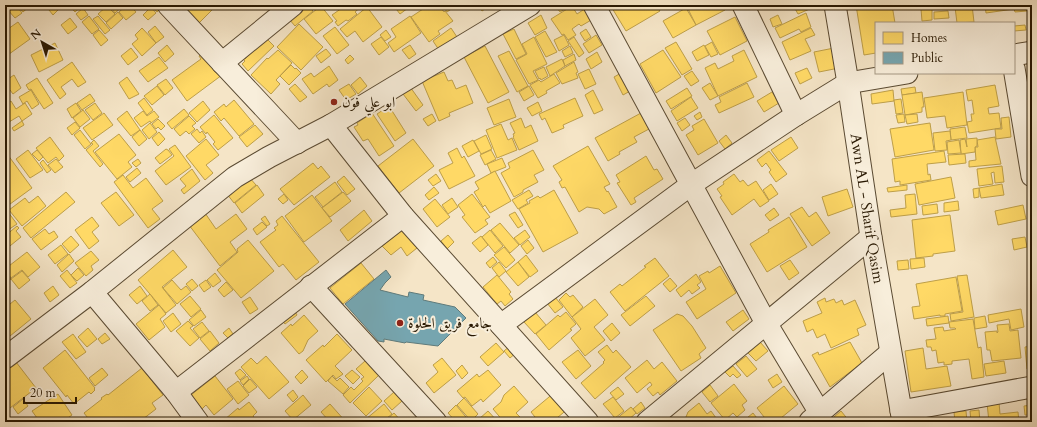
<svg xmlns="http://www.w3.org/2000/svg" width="1037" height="427" viewBox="0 0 1037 427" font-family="Cardo,Amiri,serif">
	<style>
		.homes { fill: #ffd966; stroke: #be9f48 }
		.public { fill: #76a5af; stroke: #5f7b7b }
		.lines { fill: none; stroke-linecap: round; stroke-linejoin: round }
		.minor-casing { stroke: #5b4b33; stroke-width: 23 }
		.minor { stroke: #f8eedb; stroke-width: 21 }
		.poi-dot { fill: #8f2418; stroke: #f8eedb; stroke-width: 1.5 }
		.labels { text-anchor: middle; stroke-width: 4; stroke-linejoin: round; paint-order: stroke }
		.poi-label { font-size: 15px; fill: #281802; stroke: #f8eedb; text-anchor: start }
		.street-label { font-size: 15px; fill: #281802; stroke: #f8eedb }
	</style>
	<rect width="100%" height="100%" fill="#f5e5c7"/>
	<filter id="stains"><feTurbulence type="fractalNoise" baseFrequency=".005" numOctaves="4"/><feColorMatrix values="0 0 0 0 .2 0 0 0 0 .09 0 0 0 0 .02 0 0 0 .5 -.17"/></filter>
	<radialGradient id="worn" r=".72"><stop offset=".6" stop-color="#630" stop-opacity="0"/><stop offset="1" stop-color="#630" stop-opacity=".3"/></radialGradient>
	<g class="homes">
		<path d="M10,5H16L22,13L15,18L7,9L11,6Z"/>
		<path d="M17,5H31L23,12Z"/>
		<path d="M55,5L59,9L53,15L49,10Z"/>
		<path d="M69,5H83L75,12Z"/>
		<path d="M114,5H124L115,13L111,8Z"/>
		<path d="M127,5H130L136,12L126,20L119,12Z"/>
		<path d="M151,5H163L164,6L157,12Z"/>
		<path d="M186,5H217L198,24L183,8Z"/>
		<path d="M307,5L313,11L295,26L289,19Z"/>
		<path d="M340,5H363L355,12L357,14L348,21L346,20L338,26L335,22L337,21L332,15L342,8Z"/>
		<path d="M393,5H412L400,14Z"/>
		<path d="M429,5H439L444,12L445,11L453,21L438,31L440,34L429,42L411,17Z"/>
		<path d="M442,5H457L447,12Z"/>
		<path d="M478,5H491L482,11Z"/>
		<path d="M555,5H568L569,7L560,12Z"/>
		<path d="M617,5H656L660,11L626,31L612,8Z"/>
		<path d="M686,5H723L725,10L696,25Z"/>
		<path d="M793,5H819L798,14Z"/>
		<path d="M856,5H892L895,23H876V53L864,55Z"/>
		<path d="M949,5H972L974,22L957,23L955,7L950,8Z"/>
		<path d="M985,5H1027V11L1015,12L1014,9L986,13Z"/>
		<path d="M107,6L115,14L106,22L98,14Z"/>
		<path d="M321,6L333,21L316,34L304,19Z"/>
		<path d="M572,6L577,14L586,8L593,19L581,26L579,24L572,29L576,35L568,40L564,34L562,35L551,19Z"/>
		<path d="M151,7L156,13L148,20L143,15Z"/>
		<path d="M367,7L382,27L363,42L355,31L347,37L340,29Z"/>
		<path d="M83,8L88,15L81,20L76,14Z"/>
		<path d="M686,8L696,25L673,38L663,21Z"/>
		<path d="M932,8V20L922,21L921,9Z"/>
		<path d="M948,11L949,18L934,19V12Z"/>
		<path d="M118,12L123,18L111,29L106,23Z"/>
		<path d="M806,13L811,27L801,32L799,29L780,38L775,28Z"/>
		<path d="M541,15L547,28L535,35L528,23Z"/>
		<path d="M778,15L782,24L773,27L770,19Z"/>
		<path d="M89,16L99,29L92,34L82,22Z"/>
		<path d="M98,16L110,30L105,34L93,19Z"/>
		<path d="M410,16L421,33L394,52L388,43L396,37L391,29Z"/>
		<path d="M735,17L747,41L720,55L707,31Z"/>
		<path d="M70,18L77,27L68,34L61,25Z"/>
		<path d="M18,22L30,39L5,57V31Z"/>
		<path d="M299,24L323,47L301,70L277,47Z"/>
		<path d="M1025,25L1026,30L1014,31V26Z"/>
		<path d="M155,26L164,37L156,43L148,32Z"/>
		<path d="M335,27L349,45L337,54L323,36Z"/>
		<path d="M142,28L156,43L142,56L132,44L138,39L135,35Z"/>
		<path d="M451,28L457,37L439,50L433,41Z"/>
		<path d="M811,28L815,35L805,39L811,51L790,60L782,42Z"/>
		<path d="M514,29L526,54L516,59L503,34Z"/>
		<path d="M586,29L591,37L585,41L580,33Z"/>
		<path d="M99,30L108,40L101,46L93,35Z"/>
		<path d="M386,30L391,37L385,41L380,35Z"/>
		<path d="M545,31L557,52L546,57L535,37Z"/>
		<path d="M564,35L569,45L559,51L554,40Z"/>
		<path d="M596,35L602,45L589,53L583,44Z"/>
		<path d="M265,37L274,46L248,71L242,64L245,61L242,58L243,57L245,59Z"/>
		<path d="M381,37L389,47L379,55L371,44Z"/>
		<path d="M534,37L547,64L533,71L538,80L529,84L516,60L527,54L522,44Z"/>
		<path d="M574,37L584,53L579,57L568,41Z"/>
		<path d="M676,42L692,69L682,75L665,48Z"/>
		<path d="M712,42L718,54L711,57L705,46Z"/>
		<path d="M55,43L63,60L39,72L31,55Z"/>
		<path d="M167,45L174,54L165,62L158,53Z"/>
		<path d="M410,45L416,54L409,59L402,50Z"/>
		<path d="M704,45L709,55L697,61L692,52Z"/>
		<path d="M485,46L509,92L488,103L464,57Z"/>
		<path d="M570,46L573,53L565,57L562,51Z"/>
		<path d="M131,48L138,57L128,65L121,56Z"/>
		<path d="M834,48L839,68L819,72L814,52Z"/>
		<path d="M326,49L331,55L321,63L316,56Z"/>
		<path d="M278,50L292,63L276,80L280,84L271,94L251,75L267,58L268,59Z"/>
		<path d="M663,50L681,77L656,93L640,64Z"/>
		<path d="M744,50L757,77L718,96L705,68L715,63L718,69L734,61L732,56Z"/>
		<path d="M205,51L222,75L187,101L172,80L201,59L199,56Z"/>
		<path d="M509,51L528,86L517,92L498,56Z"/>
		<path d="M597,52L602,62L591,69L586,59Z"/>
		<path d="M574,54L576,60L565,66L563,60Z"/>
		<path d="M350,55L354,59L348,64L345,60Z"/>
		<path d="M159,57L168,68L148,82L139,71Z"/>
		<path d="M562,59L565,66L550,76L546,67Z"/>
		<path d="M72,62L86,82L78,87L72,79L61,87L66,94L60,99L47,80Z"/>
		<path d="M574,62L578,72L576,73L578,78L562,84L556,73Z"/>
		<path d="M291,65L295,69L296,68L301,73L289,85L280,76Z"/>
		<path d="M329,66L338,80L329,87L327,84L313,94L302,79L311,73L314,77Z"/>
		<path d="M544,67L548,76L541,80L540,78L539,79L535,71Z"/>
		<path d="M807,68L812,78L800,84L795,73Z"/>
		<path d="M589,69L596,84L585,89L578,74Z"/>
		<path d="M692,71L699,81L691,86L684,76Z"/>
		<path d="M444,72L448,81L452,80L456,89L466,85L473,103L449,113L450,116L439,121L422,81Z"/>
		<path d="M623,72L632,90L623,95L614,77Z"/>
		<path d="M554,74L560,83L546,91L547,93L538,98L530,85L539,80L541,82Z"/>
		<path d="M14,75L21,88L13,94L10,90L9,91L5,86V81Z"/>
		<path d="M127,77L139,94L129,99L119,83Z"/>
		<path d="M360,77L367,86L358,94L351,85Z"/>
		<path d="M37,78L53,103L44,109L31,89L29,90L26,85Z"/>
		<path d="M166,79L173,88L165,95L157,85Z"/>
		<path d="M710,83L718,96L710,100L702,88Z"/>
		<path d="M747,83L754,97L719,113L715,105L721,102L719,97Z"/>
		<path d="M295,84L307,97L300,102L289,89Z"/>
		<path d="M349,84L356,94L346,100L339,90Z"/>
		<path d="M408,84L423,105L416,111L400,90Z"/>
		<path d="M995,85L999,106L988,108L989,114L999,113L1001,128L969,133L967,122L972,121L971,114H974L972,100L968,101L966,90Z"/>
		<path d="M157,86L164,95L152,105L144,96Z"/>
		<path d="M529,86L534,95L524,101L519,92Z"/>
		<path d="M915,87L916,93L902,95L901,89Z"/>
		<path d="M687,88L692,96L671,109L666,101Z"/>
		<path d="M31,90L39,104L32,109L27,101L23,104L19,97Z"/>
		<path d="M593,90L603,110L594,114L585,95Z"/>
		<path d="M893,90L894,101L872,104L871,94Z"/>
		<path d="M772,92L779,103L764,112L757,101Z"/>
		<path d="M922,92L924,107H922V112L905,115L902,95Z"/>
		<path d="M963,92L967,125L947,128L945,116L927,118L924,98Z"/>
		<path d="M90,94L95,101L82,110L77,103Z"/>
		<path d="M691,97L698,108L677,121L671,111Z"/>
		<path d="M144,98L153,110L147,115L138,103Z"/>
		<path d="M575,98L583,116L563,125L564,128L552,133L545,118L542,120L539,114Z"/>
		<path d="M509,99L516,117L494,125L487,108Z"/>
		<path d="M901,99L903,113L896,114L894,100Z"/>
		<path d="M234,100L254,124L239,136L224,118L221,121L214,112L224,104L226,107Z"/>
		<path d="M11,101L16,109L25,103L32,114L22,121L19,116L9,122L5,114V105Z"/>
		<path d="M203,101L210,110L197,122L189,113Z"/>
		<path d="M538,102L542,111L532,116L527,108Z"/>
		<path d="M76,103L81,111L72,118L67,109Z"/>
		<path d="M95,103L102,113L93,120L85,110Z"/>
		<path d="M389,106L406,133L395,141L377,114Z"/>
		<path d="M184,109L189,115L172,129L167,123Z"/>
		<path d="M83,110L90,119L80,127L73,118Z"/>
		<path d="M127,111L140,130L131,136L117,119Z"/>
		<path d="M143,111L147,116L154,111L159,117L151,123L150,121L141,127L134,118Z"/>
		<path d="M700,112L702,117L697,120L694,116Z"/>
		<path d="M104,113L113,125L92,140L83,128Z"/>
		<path d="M372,113L394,146L379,156L368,139L363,141L354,127L358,125L357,123Z"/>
		<path d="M641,113L649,129L634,137L637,142L619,152L620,154L608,161L595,138Z"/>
		<path d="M432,114L436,121L428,126L423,119Z"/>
		<path d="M904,114L905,122L898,123L896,115Z"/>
		<path d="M917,114L918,122L907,124L905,115Z"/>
		<path d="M214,115L233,138L218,150L213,144L215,142L207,132L206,134L200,127Z"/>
		<path d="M189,116L196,123L192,126L195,129L189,134L186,131L180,136L174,129Z"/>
		<path d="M1009,117L1011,137L996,139L995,129H1002L1001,118Z"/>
		<path d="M521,118L525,128L531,125L538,141L519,150L513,137L514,136L513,134L515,133L510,123Z"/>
		<path d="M685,118L690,125L682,131L677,123Z"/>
		<path d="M158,119L165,126L161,130L158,127L156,129L152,124Z"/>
		<path d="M704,119L718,143L698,155L686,135L694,130L692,126Z"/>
		<path d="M22,121L24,125L14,131L12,128Z"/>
		<path d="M75,122L80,128L72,135L67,128Z"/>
		<path d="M150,123L157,132L149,139L142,130Z"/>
		<path d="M930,123L934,150L895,157L890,129Z"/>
		<path d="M501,124L508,140L512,138L517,150L497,158L486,130Z"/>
		<path d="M255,125L263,134L247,147L239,137Z"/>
		<path d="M965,127L967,138L951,140L950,129Z"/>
		<path d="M197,129L200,133L202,131L206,137L199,143L191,134Z"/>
		<path d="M80,130L91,144L85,149L74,135Z"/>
		<path d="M140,130L147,139L139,146L132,137Z"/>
		<path d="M950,131L951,140L946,141L947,150L935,151L933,133Z"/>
		<path d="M159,132L165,139L158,146L152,138Z"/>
		<path d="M119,134L136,155L128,162L132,167L117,179L95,152Z"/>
		<path d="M486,135L492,149L481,154L474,141Z"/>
		<path d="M726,135L732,143L725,149L719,141Z"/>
		<path d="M50,137L64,156L59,161L56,157L48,163L36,148Z"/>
		<path d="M791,137L798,148L779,161L771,150Z"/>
		<path d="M995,137L1001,164L969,167V161L976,160L975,147H978L977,140Z"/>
		<path d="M977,138V146L975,147V152L961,154L960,140L965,139L967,147L966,139Z"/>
		<path d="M206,139L219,155L206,165L213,173L205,180L186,156Z"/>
		<path d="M413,139L434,166L399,193L378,166Z"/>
		<path d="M94,140L99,146L93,151L103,164L100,167L86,150L93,144L91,143Z"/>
		<path d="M473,140L479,151L468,157L462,146Z"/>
		<path d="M959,140L961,153L948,154L947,142Z"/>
		<path d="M175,145L191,167L166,185L155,171L174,156L169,149Z"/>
		<path d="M588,146L610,184L604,187L607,192L608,191L617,207L604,214L599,209L587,207L579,212L565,187L562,188L559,182L562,180L553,166Z"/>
		<path d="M457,148L462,158L464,156L475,176L449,189L439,170L453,163L448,153Z"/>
		<path d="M166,149L168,150L172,155L160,164L155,158Z"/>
		<path d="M28,150L43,170L30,178L16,159Z"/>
		<path d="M37,150L43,157L39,161L32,154Z"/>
		<path d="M491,150L496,159L485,165L480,155Z"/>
		<path d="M533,150L544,170L534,175L538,182L523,190V192L514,197L501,173L510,168L508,163Z"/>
		<path d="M5,151L32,188L6,207L5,206Z"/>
		<path d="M769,151L787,174L776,182L769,172L771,170L766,163L762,167L757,160Z"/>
		<path d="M944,151L946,162L927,164L928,175L930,174L931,180L900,185V181L895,182L892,159Z"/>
		<path d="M965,154L966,163L949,165L948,155Z"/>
		<path d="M646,156L654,170L657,169L663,179L634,198L636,202L631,205L617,183L620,182L616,175Z"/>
		<path d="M502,158L506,167L491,173L487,164Z"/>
		<path d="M56,159L63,167L55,173L48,165Z"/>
		<path d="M138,159L141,163L136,167L132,163Z"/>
		<path d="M43,160L51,170L47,173L40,163Z"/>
		<path d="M313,163L318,169L321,166L330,177L294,205L280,189Z"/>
		<path d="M1002,166L1004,182L995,183L994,172L991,173L993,184L979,186L977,169Z"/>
		<path d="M137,168L141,173L130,182L126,177Z"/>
		<path d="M192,169L200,181L184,194L181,190L186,186L180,179Z"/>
		<path d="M495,171L511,201L490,213L485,205L483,207L474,192L479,189L475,182Z"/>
		<path d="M436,174L441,181L433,186L428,180Z"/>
		<path d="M734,174L740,182L743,180L748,186L756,181L769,201L760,207L754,199L732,215L720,197L722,196L717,189L724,184L723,182Z"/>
		<path d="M123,175L133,188L146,178L163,201L152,209L160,219L148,228L114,182Z"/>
		<path d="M344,176L355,189L347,195L337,182Z"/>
		<path d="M249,177L256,185L234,203L227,194Z"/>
		<path d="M951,177L955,198L919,205L915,184Z"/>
		<path d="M335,182L342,192L323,207L315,197Z"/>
		<path d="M771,184L778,194L769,200L763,190Z"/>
		<path d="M1002,184L1004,195L981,198L979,188Z"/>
		<path d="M257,185L264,195L242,213L235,203Z"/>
		<path d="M907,185V190L888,192L887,188Z"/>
		<path d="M434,187L439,193L429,200L425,195Z"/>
		<path d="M979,188V197L974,198L973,189Z"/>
		<path d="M847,189L853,207L828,216L822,197Z"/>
		<path d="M529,190L533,196L526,200L528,203L518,209L512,200Z"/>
		<path d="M554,190L578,233L543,252L519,209L530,203L529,201L538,196L540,198Z"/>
		<path d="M66,192L75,202L31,238L23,228Z"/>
		<path d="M116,192L134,215L119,226L101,203Z"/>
		<path d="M343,192L351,201L330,217L322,208Z"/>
		<path d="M284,194L288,200L283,204L278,199Z"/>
		<path d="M472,194L490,217L485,220L488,224L475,233L462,217L465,215L458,205Z"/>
		<path d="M915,194L917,214L891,217L890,210L906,208L905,195Z"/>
		<path d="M312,195L332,221L304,242L285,216Z"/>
		<path d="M38,196L46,206L22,226L9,210L25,198L29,203Z"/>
		<path d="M452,198L458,207L448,214L442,205Z"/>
		<path d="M435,199L450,217L437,227L423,209Z"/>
		<path d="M958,201L959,210L944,212V203Z"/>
		<path d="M937,204L938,213L923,215L922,206Z"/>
		<path d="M1023,205L1026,219L998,225L995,211Z"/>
		<path d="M802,207L809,217L816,212L830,233L812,246L790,214Z"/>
		<path d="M5,208L17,224L5,232Z"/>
		<path d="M774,208L779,215L770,221L765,215Z"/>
		<path d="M364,210L372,221L348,241L340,230Z"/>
		<path d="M515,212L523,225L518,228L509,215Z"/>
		<path d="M205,213L216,229L236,214L247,229L230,242L237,252L220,266L189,225Z"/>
		<path d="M950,215L955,251L933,254V256L916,258L912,220Z"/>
		<path d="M265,216L270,224L267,226L261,219Z"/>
		<path d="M282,216L319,262L296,280L283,264L279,267L260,242L276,230L274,228L278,225L276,221Z"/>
		<path d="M92,217L99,226L92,232L99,241L89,249L75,230Z"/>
		<path d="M789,217L807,247L767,272L750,244L769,232L768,230Z"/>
		<path d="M262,222L267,227L257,235L253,229Z"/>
		<path d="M500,223L519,245L510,253L491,230Z"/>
		<path d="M17,226L19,228L16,231L21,237L5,250V236Z"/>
		<path d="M45,229L49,234L54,231L58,237L41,250L32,239Z"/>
		<path d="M402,230L417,248L407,256L401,247L391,255L382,246Z"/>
		<path d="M490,230L503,246L495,253L482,237Z"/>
		<path d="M525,230L530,237L520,245L514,238Z"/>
		<path d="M448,235L454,242L447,249L441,241Z"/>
		<path d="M71,236L79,245L70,253L62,244Z"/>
		<path d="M481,236L488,245L480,252L472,243Z"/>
		<path d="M1025,237L1027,247L1014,250L1012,239Z"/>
		<path d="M248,240L274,271L241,298L217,270L238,252L237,249Z"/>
		<path d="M528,240L534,248L527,254L521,246Z"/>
		<path d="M61,245L68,254L55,264L48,255Z"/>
		<path d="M504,247L515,260L506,268L494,255Z"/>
		<path d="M173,250L187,267L162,287L176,305L166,313L138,280Z"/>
		<path d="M91,251L99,260L91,266L93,270L86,276L75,263Z"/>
		<path d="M27,252L40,267L28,277L22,270L11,278L5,269Z"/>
		<path d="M69,254L74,261L62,272L57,265Z"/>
		<path d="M526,255L538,271L530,277L518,262Z"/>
		<path d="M493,257L497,262L490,268L486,263Z"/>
		<path d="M655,258L669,276L625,311L610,292L620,284L622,286L646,267L644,266Z"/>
		<path d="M924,258L925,267L911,269L910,259Z"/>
		<path d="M790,260L799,273L789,280L780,266Z"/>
		<path d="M908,260L909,269L898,270L897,261Z"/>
		<path d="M499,262L506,271L499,277L492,268Z"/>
		<path d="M518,262L529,277L518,286L506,272Z"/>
		<path d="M361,263L374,279L343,304L330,288Z"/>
		<path d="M720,266L736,293L697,319L686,302L706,289L699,276L708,271L709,273Z"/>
		<path d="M78,268L84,275L77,281L71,275Z"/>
		<path d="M67,270L77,283L70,288L60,276Z"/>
		<path d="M22,271L30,280L19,289L11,279Z"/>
		<path d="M5,272L11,279L5,284Z"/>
		<path d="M215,273L221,281L213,287L207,280Z"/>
		<path d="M696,274L701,282L697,285L700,288L692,294L689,290L681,297L676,290Z"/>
		<path d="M497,275L511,292L509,294L513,299L505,306L501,301L497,304L483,287Z"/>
		<path d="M967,275L974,317L951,321L950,314L963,312L957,276Z"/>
		<path d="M956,277L962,311L945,314V316H940V315L914,319L912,307L920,306L916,284Z"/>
		<path d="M670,278L677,286L670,292L663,284Z"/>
		<path d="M192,279L198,286L192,291L186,284Z"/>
		<path d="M172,280L181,290L186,286L191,292L177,304L163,288Z"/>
		<path d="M206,280L211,287L204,292L199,285Z"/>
		<path d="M226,282L233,290L224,297L218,290Z"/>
		<path d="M53,286L59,295L50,302L44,293Z"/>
		<path d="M140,286L147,296L137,304L129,295Z"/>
		<path d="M566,293L570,297L573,295L583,307L572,317L559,300Z"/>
		<path d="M150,294L158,305L150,311L142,301Z"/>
		<path d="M190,296L201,309L191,317L180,304Z"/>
		<path d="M646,296L655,306L630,326L621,315Z"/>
		<path d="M250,297L258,309L250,314L242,302Z"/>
		<path d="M555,297L563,307L555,313L547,303Z"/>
		<path d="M825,298L826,302L834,299L836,303L842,300L844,305L855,300L866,325L857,329L859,335L831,348L825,334L817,338L813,329L807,332L803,321L822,313L817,302Z"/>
		<path d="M595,299L608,315L594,327L605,340L585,356L571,338L581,329L572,317Z"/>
		<path d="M15,300L31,319L10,336L5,331V308Z"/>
		<path d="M159,305L166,314L160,319L165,327L149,340L136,324Z"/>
		<path d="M293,308L297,315L285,324L280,318Z"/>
		<path d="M1021,309L1024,327L1011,330L1009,319L989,323L988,315Z"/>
		<path d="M201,310L206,317L194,326L189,320Z"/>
		<path d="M743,310L749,319L733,331L726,322Z"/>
		<path d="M535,312L546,325L535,334L524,322Z"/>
		<path d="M566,312L576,324L570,329L572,330L549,350L536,334L558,315L560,317Z"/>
		<path d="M173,313L181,324L171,332L163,321Z"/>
		<path d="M677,314L683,316L692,326L706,348L699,354L701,358L681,371L653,330Z"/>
		<path d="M304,315L318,331L308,340L303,351L299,354L281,333L291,324L292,326Z"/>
		<path d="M948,316L949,323L927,326L926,319Z"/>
		<path d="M985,316L987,327L975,329L974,318Z"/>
		<path d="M973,319L978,348L981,347L984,377L972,379L969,359L952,361V364L944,365V362L938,363L936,350L932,351L931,347H927L926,340L936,339L934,328L943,327L944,331L956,329L955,328H950L949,322Z"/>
		<path d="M188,321L193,326L190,328L199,338L190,346L176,331Z"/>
		<path d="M202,322L209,331L200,338L193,329Z"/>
		<path d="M612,323L620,333L611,341L603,331Z"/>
		<path d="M1009,324L1010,331L1018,330L1021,358L992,361L990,350H987L985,332L997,331V333L998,332L997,325Z"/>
		<path d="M88,328L97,339L87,347L78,337Z"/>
		<path d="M229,328L233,334L228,338L223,333Z"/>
		<path d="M210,331L219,343L210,351L200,339Z"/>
		<path d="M105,333L110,339L102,344L98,339Z"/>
		<path d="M73,334L86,352L76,359L62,342Z"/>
		<path d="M337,334L352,350L335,366L343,374L336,379L333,375L326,382L306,360L323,345L324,347Z"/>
		<path d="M760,342L768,351L756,361L748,353Z"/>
		<path d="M850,342L862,363L830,387L812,355L818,352L819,355Z"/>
		<path d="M496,343L504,352L488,366L480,357Z"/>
		<path d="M511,345L517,352L510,358L504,351Z"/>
		<path d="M607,345L613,353L616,350L631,367L595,399L581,383L604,363L603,362L605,360L598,352Z"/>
		<path d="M1032,346V368L1027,369L1025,347Z"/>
		<path d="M923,348L926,369L947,366L951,386L911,392L905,351Z"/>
		<path d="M65,350L95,388L94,389L95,390L91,394L89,392L74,404L67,395L66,397L43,368Z"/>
		<path d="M578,350L591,366L576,379L562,362Z"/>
		<path d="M266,356L289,382L269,399L241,367L251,358L257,364Z"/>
		<path d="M746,356L757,369L747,377L736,364Z"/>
		<path d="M442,358L456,375L434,393L426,383L438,372L433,365Z"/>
		<path d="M647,360L654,369L662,362L677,381L660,395L658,392L653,396L647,389L652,385L650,382L637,393L625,378Z"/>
		<path d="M365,361L379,375L350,403L343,395L351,387L354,390L363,381L361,379L364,377L356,369Z"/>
		<path d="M1004,361L1006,373L986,376L984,364Z"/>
		<path d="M16,362L36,388L10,408L5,401V371Z"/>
		<path d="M462,365L468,373L462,379L456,371Z"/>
		<path d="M733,366L741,375L737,378L733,374L730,377L725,372Z"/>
		<path d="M102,368L108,375L95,386L89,378Z"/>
		<path d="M142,368L163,395L152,403L156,409L143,419L145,422H91L84,413L102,399L101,398L107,394L108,395Z"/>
		<path d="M240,369L246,375L240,380L235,373Z"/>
		<path d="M302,370L308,377L301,384L295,377Z"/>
		<path d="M352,370L360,377L353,384L345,376Z"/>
		<path d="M488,370L501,385L483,402L481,399L472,406L465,397L463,398L457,391L477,374L479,377Z"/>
		<path d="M777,374L782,382L773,388L768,380Z"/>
		<path d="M215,376L233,399L214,415L206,405L202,409L191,395Z"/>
		<path d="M247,376L249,379L243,385L240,381Z"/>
		<path d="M332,376L337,381L340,378L349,387L343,394L328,381Z"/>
		<path d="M250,379L257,387L249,393L243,386Z"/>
		<path d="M238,381L249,395L238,404L227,389Z"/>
		<path d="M734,384L747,401L742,405L745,410L737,417L733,413L725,420L711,403Z"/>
		<path d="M710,385L718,396L710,402L702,392Z"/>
		<path d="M514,386L528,402L516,413L520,417L514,422H504L493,409L501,402L504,395Z"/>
		<path d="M784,386L798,404L781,418L785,422H768L757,408Z"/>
		<path d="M369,387L382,401L366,416L353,403Z"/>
		<path d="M618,387L624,394L616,400L610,393Z"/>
		<path d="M293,390L298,397L293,402L287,395Z"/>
		<path d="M394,392L402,401L392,410L384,401Z"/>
		<path d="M555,392L569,408L552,422H539L531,412Z"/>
		<path d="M58,394L72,415L62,422H40L32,411Z"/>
		<path d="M303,395L311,405L293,420L285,411Z"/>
		<path d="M613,397L624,411L615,418L603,404Z"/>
		<path d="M464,398L478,414L471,421L457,405Z"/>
		<path d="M23,399L28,406L18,414L13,407Z"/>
		<path d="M249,402L257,412L253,416L258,422H226L224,420L238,408L239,410Z"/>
		<path d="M641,402L645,408L637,414L633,409Z"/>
		<path d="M999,402L1000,414L1018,412L1019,422H989L987,403Z"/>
		<path d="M699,403L707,414L711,411L719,422H680L686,417L688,412Z"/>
		<path d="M330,404L346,422H330L321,412Z"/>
		<path d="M384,404L392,414L382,422H369L366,419Z"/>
		<path d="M456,405L470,422H456L448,413Z"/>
		<path d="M1032,405V415H1025L1024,406Z"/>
		<path d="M631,407L636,413L626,422H619L616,419Z"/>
		<path d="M979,410L980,422H971L970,411Z"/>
		<path d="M488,411L498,422H481L479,419Z"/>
		<path d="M841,411L850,422H828Z"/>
		<path d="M966,411L967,422H955L954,412Z"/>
		<path d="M394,413L402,422H384Z"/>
		<path d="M753,413L760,422H742Z"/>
	</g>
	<path class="public" d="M386,270L391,277L385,283L380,290L408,297L409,292L424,295L423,300L455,307L466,318L438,346L406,342L405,343L384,339V342L378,341L345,304Z"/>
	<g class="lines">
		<defs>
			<g id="minor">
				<path d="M168,5L297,143"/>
				<path d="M594,5L766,323L820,413"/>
				<path d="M743,5L796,115"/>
				<path id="s1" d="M835,5L848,83L871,237L903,422"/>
				<path d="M1014,55L1032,52"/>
				<path d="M222,63L293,5"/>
				<path d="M1014,68L1032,176"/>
				<path d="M331,125L403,216L588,422"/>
				<path d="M311,286L436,422"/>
				<path d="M92,292L176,392L198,422"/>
				<path d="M501,325L692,184L796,115L848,83L907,73"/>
				<path d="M5,358L92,292L235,177L269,157L331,125L530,5"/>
				<path d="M176,392L403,216"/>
				<path d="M901,411L1032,387"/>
				<path d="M810,421L890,353"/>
				<path d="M647,422L871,237"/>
			</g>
		</defs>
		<use href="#minor" class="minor-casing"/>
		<use href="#minor" class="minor"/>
	</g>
	<g class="poi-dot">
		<circle cx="334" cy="102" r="4"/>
		<circle cx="400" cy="323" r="4"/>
	</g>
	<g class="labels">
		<g class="poi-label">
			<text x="342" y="107">ابو علي فون</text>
			<text x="408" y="328">جامع فريق الحلوة</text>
		</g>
		<g class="street-label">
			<text dy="5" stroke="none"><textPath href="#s1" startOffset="206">Awn AL - Sharif Qasim</textPath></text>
		</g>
	</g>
	<rect width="1037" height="427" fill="none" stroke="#f5e5c7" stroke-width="20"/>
	<rect x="6" y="6" width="1025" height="415" fill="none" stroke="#281802" stroke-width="2"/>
	<rect x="10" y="10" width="1017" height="407" fill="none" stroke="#281802"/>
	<rect x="875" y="22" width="140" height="52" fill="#f8eedb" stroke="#a59884"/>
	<rect x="883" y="32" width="20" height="12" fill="#ffd966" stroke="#a59884"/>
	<text x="911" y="42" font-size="12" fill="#281802">Homes</text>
	<rect x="883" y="52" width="20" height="12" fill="#76a5af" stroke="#a59884"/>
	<text x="911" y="62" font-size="12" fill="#281802">Public</text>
	<g transform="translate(42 42) rotate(321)" stroke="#f8eedb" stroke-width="3" paint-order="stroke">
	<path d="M0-3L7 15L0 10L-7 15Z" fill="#281802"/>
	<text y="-6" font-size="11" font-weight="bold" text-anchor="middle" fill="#281802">N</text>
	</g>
	<path d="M24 397v6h52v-6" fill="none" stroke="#281802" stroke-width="2"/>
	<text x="30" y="397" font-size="12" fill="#281802" stroke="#f8eedb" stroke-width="3" paint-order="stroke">20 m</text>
	<rect width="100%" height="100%" filter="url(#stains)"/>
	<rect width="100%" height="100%" fill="url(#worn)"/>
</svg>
